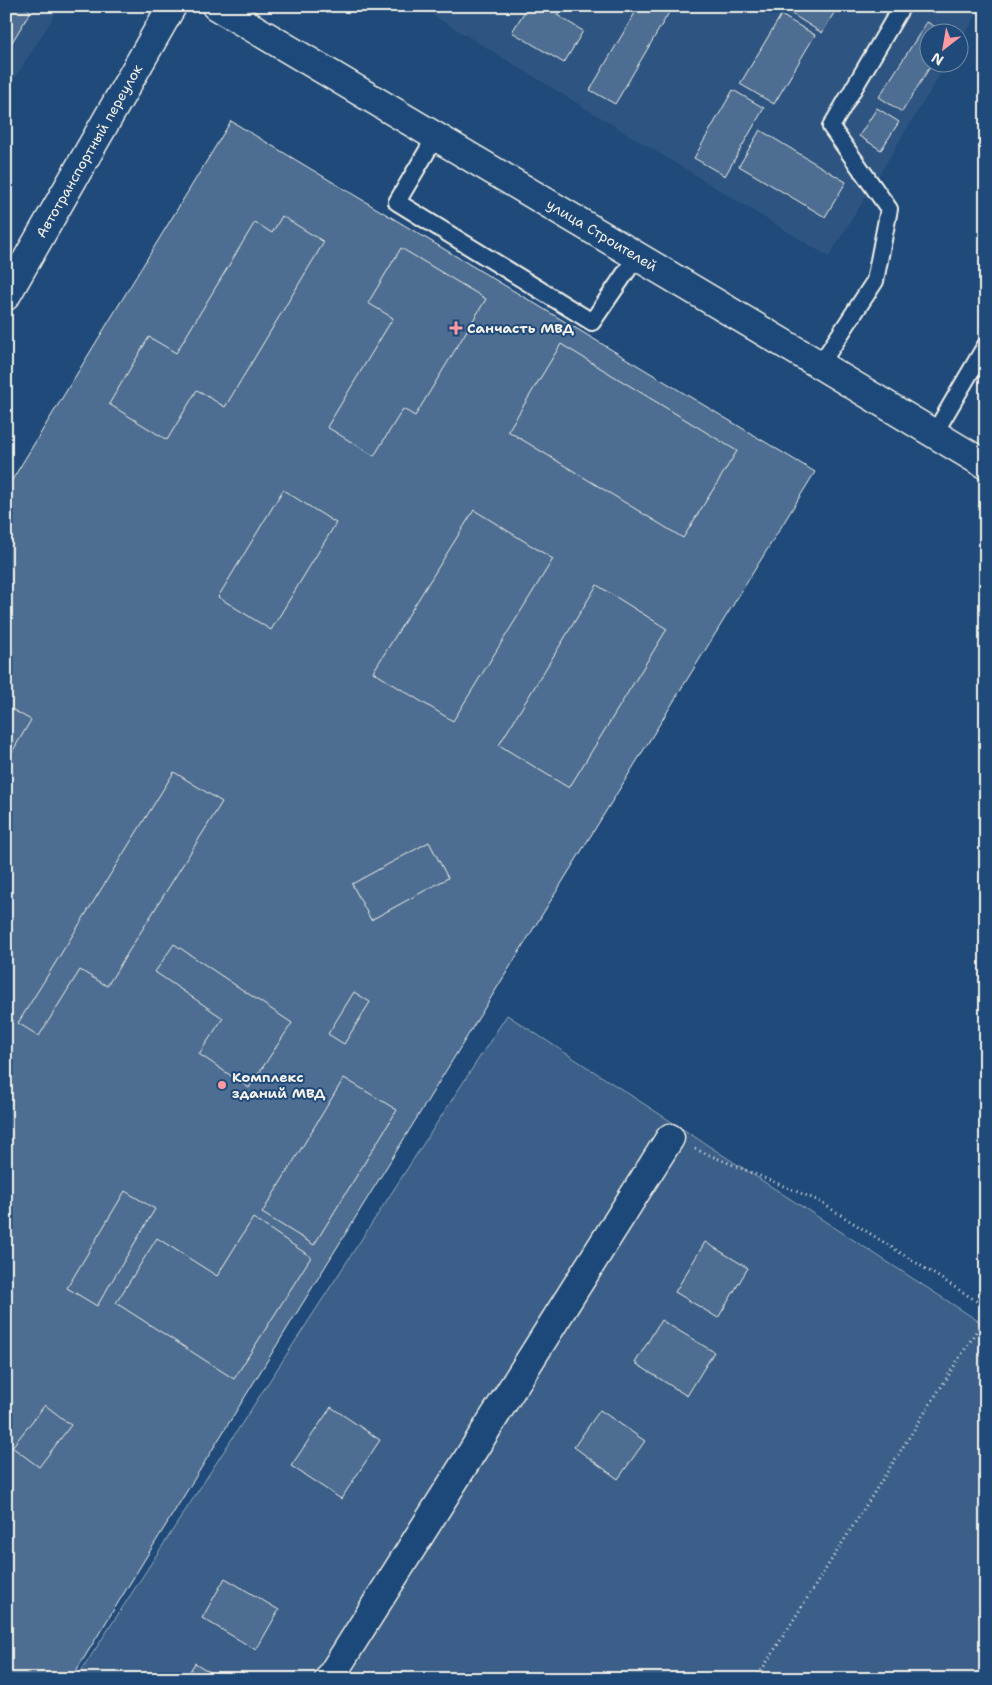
<svg xmlns="http://www.w3.org/2000/svg" width="992" height="1685" viewBox="0 0 992 1685" font-family="'Shantell Sans',sans-serif">
	<style>
		.built { fill: #2d5581 }
		.green { fill: #3a5f88; stroke: #97a8b8 }
		.building { fill: #4d6e92; stroke: #f4f1e8 }
		.lines { fill: none; stroke-linecap: round; stroke-linejoin: round }
		.lane-casing { stroke: #f4f1e8; stroke-width: 20 }
		.street-casing { stroke: #f4f1e8; stroke-width: 31 }
		.secondary-casing { stroke: #f4f1e8; stroke-width: 31 }
		.path { stroke: #f4f1e8; stroke-width: 3; stroke-dasharray: 1 4; stroke-linecap: butt }
		.lane { stroke: #1f4a7a; stroke-width: 16 }
		.street { stroke: #1f4a7a; stroke-width: 28 }
		.secondary { stroke: #1f4a7a; stroke-width: 28 }
		.poi-dot { fill: #ff9aa2; stroke: #1f4a7a; stroke-width: 2 }
		.labels { text-anchor: middle; stroke-width: 4; stroke-linejoin: round; paint-order: stroke }
		.street-label { font-size: 14px; fill: #f4f1e8; stroke: #1f4a7a }
		.poi-label { font-size: 14px; font-weight: bold; fill: #f4f1e8; stroke: #1f4a7a; text-anchor: start }
	</style>
	<rect width="100%" height="100%" fill="#1f4a7a"/>
	<filter id="ink" filterUnits="userSpaceOnUse"><feTurbulence type="fractalNoise" baseFrequency=".02" numOctaves="2"/><feDisplacementMap in="SourceGraphic" scale="10" xChannelSelector="R" yChannelSelector="G"/><feConvolveMatrix kernelMatrix="1 2 1 2 8 2 1 2 1" color-interpolation-filters="sRGB"/></filter>
	<g filter="url(#ink)">
		<g class="built">
			<path d="M6,6H52L58,10L6,92Z"/>
			<path d="M418,6H982L960,43V32H930V62L947,63L829,257Z"/>
		</g>
		<path class="green" d="M507,1015L986,1326V1679H76Z"/>
		<g class="building">
			<path d="M6,6H22L31,11L6,52Z"/>
			<path d="M528,6H562L557,15L583,31L564,63L512,32Z"/>
			<path d="M639,6H666L671,9L615,104L590,90Z"/>
			<path d="M791,6H838L822,33L787,11Z"/>
			<path d="M781,15L815,35L774,104L740,84Z"/>
			<path d="M927,22L944,32H930V62H933L902,112L879,97Z"/>
			<path d="M733,90L764,108L725,176L694,158Z"/>
			<path d="M877,108L899,122L881,150L859,136Z"/>
			<path d="M231,121L815,472L71,1679H6V490Z"/>
			<path d="M760,130L846,182L825,217L739,166Z"/>
			<path d="M282,216L324,242L225,407L197,390L167,440L109,404L149,337L176,353L255,222L272,233Z"/>
			<path d="M401,248L486,299L415,416L403,409L374,456L327,427L393,318L368,303Z"/>
			<path d="M561,344L737,451L683,538L508,431Z"/>
			<path d="M283,490L336,523L271,630L218,597Z"/>
			<path d="M474,510L553,559L453,721L373,672Z"/>
			<path d="M597,585L667,629L569,788L499,745Z"/>
			<path d="M6,706L31,720L6,762Z"/>
			<path d="M174,772L222,802L107,986L80,970L39,1036L18,1023Z"/>
			<path d="M429,842L448,878L371,920L352,884Z"/>
			<path d="M174,944L292,1023L249,1088L199,1054L223,1018L155,972Z"/>
			<path d="M354,992L370,1002L344,1044L328,1034Z"/>
			<path d="M344,1078L397,1110L314,1245L262,1213Z"/>
			<path d="M125,1191L155,1209L97,1306L67,1288Z"/>
			<path d="M253,1218L311,1257L234,1379L116,1303L157,1238L217,1276Z"/>
			<path d="M705,1242L748,1268L718,1318L675,1292Z"/>
			<path d="M661,1320L714,1352L687,1396L635,1363Z"/>
			<path d="M45,1405L71,1425L39,1467L12,1447Z"/>
			<path d="M331,1407L380,1440L341,1499L291,1466Z"/>
			<path d="M600,1410L645,1441L618,1479L574,1447Z"/>
			<path d="M225,1578L279,1610L256,1650L202,1618Z"/>
			<path d="M195,1663L221,1679H185Z"/>
		</g>
		<g class="lines">
			<defs>
				<g id="lane">
					<path d="M436,136L397,202L592,322L637,256"/>
					<path d="M820,365L875,281L889,209L831,127L902,6"/>
					<path d="M934,434L986,345"/>
				</g>
				<g id="street">
					<path d="M6,296L172,6"/>
					<path d="M329,1679L670,1138"/>
				</g>
				<path id="secondary" d="M216,6L820,365L986,465"/>
			</defs>
			<use href="#lane" class="lane-casing"/>
			<use href="#street" class="street-casing"/>
			<use href="#secondary" class="secondary-casing"/>
			<g class="path">
				<path d="M695,1149L817,1200L986,1307"/>
				<path d="M756,1679L986,1316"/>
			</g>
			<use href="#lane" class="lane"/>
			<use href="#street" class="street"/>
			<use href="#secondary" class="secondary"/>
		</g>
	</g>
	<g class="poi-dot">
		<path d="M453.5 320.5h5v5h5v5h-5v5h-5v-5h-5v-5h5z"/>
		<circle cx="222" cy="1085" r="5"/>
	</g>
	<g class="labels">
		<g class="street-label">
			<text transform="translate(89 151) rotate(-60)" y="5">Автотранспортный переулок</text>
			<text transform="translate(602 235) rotate(31)" y="5">улица Строителей</text>
		</g>
		<g class="poi-label">
			<text x="467" y="333">Санчасть МВД</text>
			<text x="232" y="1082">Комплекс<tspan x="232" dy="16">зданий МВД</tspan></text>
		</g>
	</g>
	<rect width="992" height="1685" fill="none" stroke="#1f4a7a" stroke-width="25"/>
	<rect x="12" y="12" width="967" height="1660" fill="none" stroke="#f4f1e8" stroke-width="2" filter="url(#ink)"/>
	<g transform="translate(944 48) rotate(211)"><circle r="24" fill="#1f4a7a" stroke="#748da6"/>
	<path d="M0-4L9 19L0 12L-9 19Z" fill="#ff9aa2"/>
	<text y="-8" font-size="14" font-weight="bold" text-anchor="middle" fill="#f4f1e8">N</text>
	</g>
</svg>
